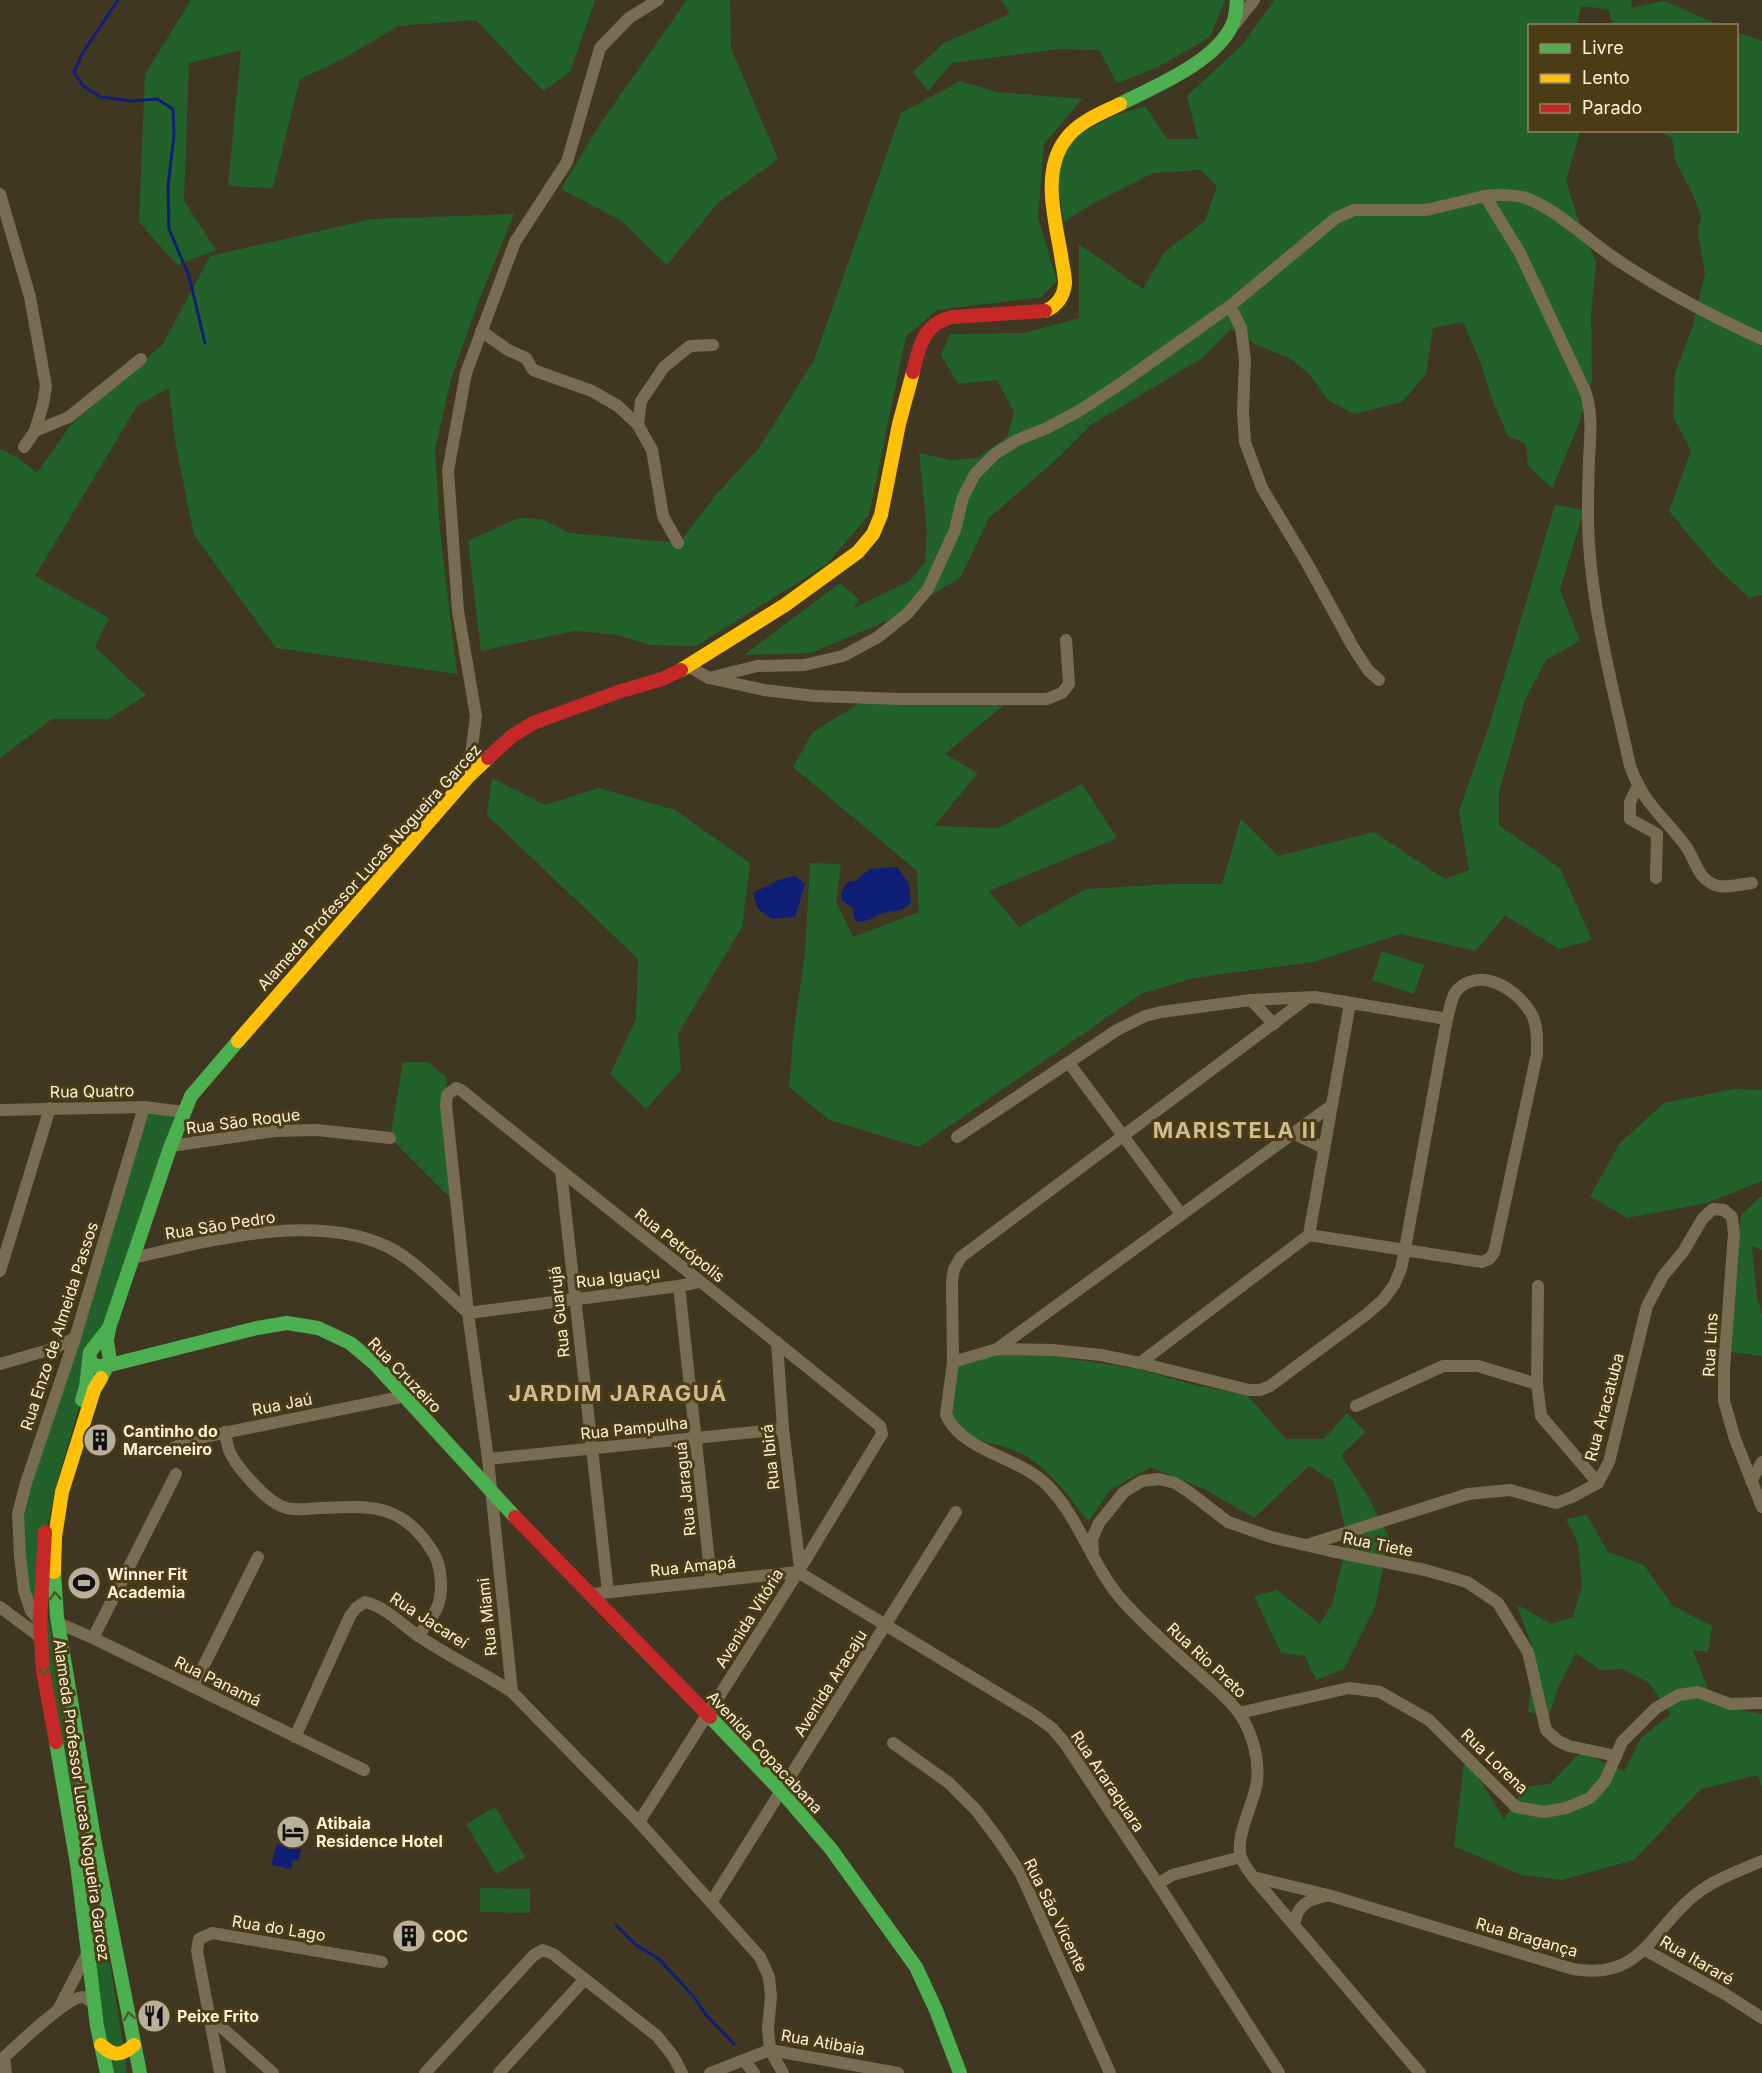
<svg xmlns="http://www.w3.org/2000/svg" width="1762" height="2073" viewBox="0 0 1762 2073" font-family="Inter,sans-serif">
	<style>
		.green { fill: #23612a }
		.water { fill: #0f1e77 }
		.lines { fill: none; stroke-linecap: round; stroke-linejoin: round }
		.stream { stroke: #0f1e77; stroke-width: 3 }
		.street { stroke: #786d53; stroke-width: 12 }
		.fast { stroke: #4caf50; stroke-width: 14 }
		.slow { stroke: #ffc107; stroke-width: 14 }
		.jam { stroke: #c62828; stroke-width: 14 }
		.oneway { stroke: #4c5924 }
		.labels { text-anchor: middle; stroke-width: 6; stroke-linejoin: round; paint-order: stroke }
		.street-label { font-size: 16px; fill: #fbf1dc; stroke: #4c3c15 }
		.poi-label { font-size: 16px; font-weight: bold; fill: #fbf1dc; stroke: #4c3c15; text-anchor: start }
		.district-label { font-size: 22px; font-weight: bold; letter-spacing: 1.5px; fill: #cfbc92; stroke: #4c3c15 }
	</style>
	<rect width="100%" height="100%" fill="#3f3722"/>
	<g class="green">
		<path d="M191,0H595L570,72L543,91L476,20L398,26L343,59L300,79L273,188L228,186L241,50L189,63L184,201L216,250L177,265L139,222L145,74Z"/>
		<path d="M687,0H730L731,48L778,159L717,204L667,265L622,221L561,189L600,124Z"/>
		<path d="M1001,0H1225L1210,37L1156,68L1117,83L1099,50L1060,49L952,63L928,91L913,72L944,43L1010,14Z"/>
		<path d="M1274,0H1632L1631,8L1664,1L1719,25H1613L1608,9L1581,6L1577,25L1530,26V130L1580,131L1566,181L1579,222L1596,262L1591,315L1592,380L1578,426L1552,488L1528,466L1526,444L1508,436L1493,402L1481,364L1463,322L1433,328L1426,374L1402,402L1354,414L1328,400L1309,374L1289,358L1255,344L1231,329L1202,358L1091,425L1058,458L989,518L960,578L889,620L811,653L744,655L840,583L859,599L854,608L910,581L925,562L927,529L919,453L951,460L977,458L1007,437L1014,412L997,380L958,384L941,355L950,334L1025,333L1079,318V244L1143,289L1164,253L1205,221L1217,186L1201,170L1153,173L1092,204L1064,222L1057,177L1064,141L1116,115L1145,106L1167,139H1198L1187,96L1243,44Z"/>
		<path d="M1737,32L1762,41V595L1749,598L1714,565L1669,511L1691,451L1673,416L1675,373L1693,326L1705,273L1698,233L1701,216L1692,193L1676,162L1672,138L1660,131L1736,130Z"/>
		<path d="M960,81L997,92L1082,99L1044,144L1038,218L1057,281L1041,297L937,310L906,336L869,515L826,565L696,646L650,645L618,635L574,631L481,651L468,541L519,518L542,519L569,533L679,543L716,495L759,448L814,360L901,113Z"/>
		<path d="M514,214L477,305L451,379L435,449L440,532L457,674L276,648L194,535L175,440L169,388L137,406L35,576L109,618L95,647L146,695L108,719H52L0,758V449L17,457L37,473L70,426L163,344L210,256L372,219Z"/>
		<path d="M1555,505L1584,510L1560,590L1580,641L1546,660L1525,700L1499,792V825L1560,868L1592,940L1559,949L1505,915L1476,951L1401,934L1313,962L1193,978L1141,994L919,1147L829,1120L789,1087L793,1037L805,954L810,863L841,864L836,902L853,937L919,912L917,871L793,767L813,732L860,703L1005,704L945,754L978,773L934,826L998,828L1082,784L1117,838L989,891L1019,927L1086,889L1171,884H1222L1241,819L1278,856L1374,832L1445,879L1469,870L1459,811L1490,723Z"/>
		<path d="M492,778L545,805L599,788L675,810L750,863L742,927L678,1034L681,1070L646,1109L610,1074L636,1019L638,959L487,815Z"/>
		<path d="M1382,951L1424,965L1414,994L1372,980Z"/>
		<path d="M403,1062H428L446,1077L459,1207L390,1138Z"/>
		<path d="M1734,1089L1762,1090V1181L1707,1203L1627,1218L1590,1196L1620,1143L1664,1103Z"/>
		<path d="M147,1109L181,1113L89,1373L55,1490L46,1534L48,1616L104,1926L125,2056L127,2073H113L27,1607L19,1514Z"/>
		<path d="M1760,1197H1762V1250L1752,1246L1757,1298L1762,1314V1356L1730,1352L1741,1215Z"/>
		<path d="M996,1355L1051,1356L1099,1363L1137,1369L1195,1385L1247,1395L1286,1439H1324L1347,1413L1365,1432L1341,1455L1367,1495L1389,1537L1375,1607L1344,1669L1316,1680L1305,1656L1281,1653L1254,1596L1277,1590L1320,1624L1332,1604L1348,1540L1334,1482L1309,1466L1254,1518L1206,1490L1151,1467L1110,1490L1088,1522C1071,1499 1054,1475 1029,1458C1013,1447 995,1446 978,1439C966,1434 959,1423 951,1414L958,1367Z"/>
		<path d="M1587,1515L1608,1552L1644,1565L1672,1605L1712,1626L1708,1652L1693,1650L1714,1705L1762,1714V1786L1757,1775L1701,1789L1634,1860L1562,1880L1522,1875L1454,1846L1465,1756L1504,1819L1525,1787L1550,1784L1581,1752L1624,1771L1641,1738L1671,1714L1649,1683L1622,1669L1600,1670L1576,1653L1558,1688L1549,1716L1528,1712L1534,1650L1516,1604L1551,1624L1573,1617L1582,1586L1578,1543L1566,1519Z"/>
		<path d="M495,1807L525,1857L496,1874L466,1824Z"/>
		<path d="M480,1888L530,1889V1913L480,1912Z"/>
	</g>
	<g class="water">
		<path d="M897,867L909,884L911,903C899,913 896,910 883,913C869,918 872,922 855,921L852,907L842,901L841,893L847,882L855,881L870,869Z"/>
		<path d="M795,876L805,884L795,917L772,919L758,909L753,893L781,879Z"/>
		<path d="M277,1844L301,1849L298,1861L293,1860L291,1869L271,1865Z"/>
	</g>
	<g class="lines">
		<g class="stream">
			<path d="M118,0L82,54L74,72L83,86L101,97L131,101L157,99L173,109L174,135L168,186L169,229L189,276L205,343"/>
			<path d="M616,1925L636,1945L659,1959L694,1997L706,2015L734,2044"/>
		</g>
		<g class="street">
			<path d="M1235,24L1254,0"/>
			<path d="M0,194L30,297L46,386L43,404L35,431L24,447"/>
			<path d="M1230,306L1241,328L1245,360L1243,411L1245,442L1262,488L1307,563L1353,647L1368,670L1379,680"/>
			<path d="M481,331L508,350L526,358L533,370L592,391L618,406L638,425L652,450L663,516L678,543"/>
			<path d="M638,425L641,401L664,367L690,346L713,345"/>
			<path d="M35,431L69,417L141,359"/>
			<path d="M688,666L709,678L764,690L815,696L901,699H1047L1062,693L1069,684L1066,640"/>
			<path d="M709,678L757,666L804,665L843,656L878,637L908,613L928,589L955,530L963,497L975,474L995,454L1017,440L1047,428L1079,411L1123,382L1230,306L1336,218L1354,210H1426L1485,196"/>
			<path d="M468,777L476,716L458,611L448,471L466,373L515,242L567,162L600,48L629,18L658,0"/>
			<path d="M1638,786L1630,802V819L1657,834L1656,878"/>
			<path d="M1752,883C1741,884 1725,889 1715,885C1696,877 1696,860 1685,845C1662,815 1644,804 1630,766C1614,692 1594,619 1589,544C1587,517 1588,489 1589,461C1590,436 1593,418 1586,393L1520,253L1485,196C1499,195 1513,194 1526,198C1556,209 1587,239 1613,257C1660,289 1711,316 1762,339"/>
			<path d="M1306,999L961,1257L954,1269L952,1281L953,1362L946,1415C965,1454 1018,1455 1048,1486C1080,1519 1092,1566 1122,1600C1146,1627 1174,1651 1201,1675C1214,1687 1229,1699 1239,1713C1253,1733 1261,1764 1256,1787C1252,1806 1235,1838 1241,1857C1243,1864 1249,1871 1253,1877L1420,2073"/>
			<path d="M1251,1000L1274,1024"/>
			<path d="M1069,1063L1181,1214"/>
			<path d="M0,1110L144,1107L184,1112"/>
			<path d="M1293,1133L1324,1148"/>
			<path d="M957,1137L1117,1030L1145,1016L1161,1012L1251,1000L1315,997L1447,1019"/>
			<path d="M171,1146L274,1131L317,1130L390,1138"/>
			<path d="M561,1171L608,1592"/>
			<path d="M133,1258C209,1241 312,1212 386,1246C414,1259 445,1292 468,1313L679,1286L699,1282"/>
			<path d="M0,1271L50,1108"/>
			<path d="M679,1286L711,1580"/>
			<path d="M1538,1286L1537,1384L1541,1416L1598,1483"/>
			<path d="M777,1342L783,1429L800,1568"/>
			<path d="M997,1349L1332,1105"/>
			<path d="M953,1362L997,1349L1052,1350L1101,1355L1140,1363L1249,1390H1260L1270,1386L1367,1314L1383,1300L1394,1285L1401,1269L1405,1249L1447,1019C1450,1010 1451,996 1458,989C1483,965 1522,993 1533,1017C1538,1028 1537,1042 1537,1054L1494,1253L1489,1259L1482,1262L1309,1235"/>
			<path d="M1140,1363L1309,1235L1350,1003"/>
			<path d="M0,1364L52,1349L75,1338"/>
			<path d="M1356,1406L1443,1366H1478L1537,1384"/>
			<path d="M225,1432C226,1438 227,1444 229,1450C235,1466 265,1499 281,1506C292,1511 306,1509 318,1508C370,1506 402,1502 433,1552C442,1566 444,1595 436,1610C431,1619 424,1628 418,1636"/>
			<path d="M166,1451L194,1439L406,1396"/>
			<path d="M488,1459L783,1429"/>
			<path d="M1751,1481L1762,1462"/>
			<path d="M1307,1545L1468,1494L1510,1490L1556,1503L1572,1497L1598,1483L1609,1462L1647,1306L1663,1276L1683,1252L1703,1218L1713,1209L1724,1210L1732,1217L1734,1233L1724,1368V1401L1735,1439L1762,1507"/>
			<path d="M1093,1552L1092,1539L1099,1523L1124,1492L1142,1481L1159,1479L1175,1483L1189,1492L1228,1522L1271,1537L1331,1551L1425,1570L1467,1582L1498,1603L1528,1652L1546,1730L1558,1741L1569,1746L1616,1756"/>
			<path d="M592,1594L798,1572L1034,1715L1052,1728L1064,1742L1158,1884L1279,2073"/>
			<path d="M0,1607L40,1637"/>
			<path d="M40,1620L31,1611L24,1590L20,1556L18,1514L26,1483L75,1338L144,1107"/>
			<path d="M58,1623L93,1638L364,1770"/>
			<path d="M93,1638L176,1474"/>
			<path d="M193,1687L258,1557"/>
			<path d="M1239,1713L1349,1688L1380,1692L1429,1720L1516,1807L1544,1812L1566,1808L1590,1798L1605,1781L1622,1742L1656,1708L1679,1695L1698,1692L1730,1704L1762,1703"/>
			<path d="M295,1737L350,1616L356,1608L365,1602C386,1607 402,1625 420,1637C450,1657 482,1672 512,1692"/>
			<path d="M893,1743L949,1783L976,1810L998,1839L1021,1874L1110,2073"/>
			<path d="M639,1822L798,1572L882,1434L880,1426C742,1313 600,1203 461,1090L456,1088L447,1095L446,1105L468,1313L488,1459L512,1692L639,1822L760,1957L769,1977L771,1997L768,2028L770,2050L783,2073"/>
			<path d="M1253,1877L1328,1895L1573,1969C1639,1980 1648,1937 1689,1900C1709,1881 1737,1872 1762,1861"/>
			<path d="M1158,1884L1172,1875L1241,1857"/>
			<path d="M712,1901L956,1512"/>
			<path d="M1294,1924C1298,1905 1307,1900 1326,1896"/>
			<path d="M1645,1950L1725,1994L1762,2018"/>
			<path d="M59,2008L88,1952"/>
			<path d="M210,2017L273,2073"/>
			<path d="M4,2058L6,2073"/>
			<path d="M744,2060L754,2073"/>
			<path d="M0,2061C13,2049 68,1996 83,1997C88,1998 91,2002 94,2005"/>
			<path d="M220,2073L197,1951L199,1939L212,1933L382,1962"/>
			<path d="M425,2073L534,1955L543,1950L553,1954L657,2036L673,2056L682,2073"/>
			<path d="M499,2073L585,1979"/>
			<path d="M710,2073L770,2050L898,2073"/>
		</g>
		<g class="fast">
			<path d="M1120,104C1154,87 1218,61 1233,23C1236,16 1236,7 1237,0"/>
			<path d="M89,1360L96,1366H106L257,1328L287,1323L318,1328L350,1343L374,1363L515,1517"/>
			<path d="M101,1378L110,1361L107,1341L109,1328L170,1148L191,1096L238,1041"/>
			<path d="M82,1400L86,1387L90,1352L109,1328"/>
			<path d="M54,1572L57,1617L95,1844L140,2073"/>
			<path d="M710,1717L781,1791L831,1849L916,1967L936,2010L960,2073"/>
			<path d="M56,1742L77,1864L97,2026L107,2073"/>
		</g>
		<g class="slow">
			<path d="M1045,311C1057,306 1064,296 1065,283C1065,274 1062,264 1061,255C1055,219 1041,171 1066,139C1078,122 1102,113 1120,104"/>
			<path d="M681,670L785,605L858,552L873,534L881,515L899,424L913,372"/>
			<path d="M238,1041L468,777L488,758"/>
			<path d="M54,1572L55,1537L62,1492L94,1390L101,1378"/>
			<path d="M101,2045C114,2057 121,2056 134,2045"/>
		</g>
		<g class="jam">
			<path d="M913,372C919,347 923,324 952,317L1045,311"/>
			<path d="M488,758L512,736L533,723L618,692L662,679L681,670"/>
			<path d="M515,1517L710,1717"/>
			<path d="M45,1532L40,1620L43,1671L56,1742"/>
		</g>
	</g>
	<defs><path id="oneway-chevron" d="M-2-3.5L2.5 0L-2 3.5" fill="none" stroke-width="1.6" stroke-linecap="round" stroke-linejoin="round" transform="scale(1.5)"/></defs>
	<g class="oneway">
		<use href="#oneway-chevron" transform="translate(55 1596) rotate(-94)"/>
		<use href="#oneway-chevron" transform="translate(44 1671) rotate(83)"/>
		<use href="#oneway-chevron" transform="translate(129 2016) rotate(-101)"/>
	</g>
	<defs>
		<symbol id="building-disc" viewBox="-11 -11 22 22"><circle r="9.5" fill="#b9b09b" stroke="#4c3c15"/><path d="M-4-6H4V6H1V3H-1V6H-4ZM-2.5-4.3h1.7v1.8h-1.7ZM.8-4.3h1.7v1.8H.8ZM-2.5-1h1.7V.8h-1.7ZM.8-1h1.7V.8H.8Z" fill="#111"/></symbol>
		<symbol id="stadium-disc" viewBox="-11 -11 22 22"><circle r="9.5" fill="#b9b09b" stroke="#4c3c15"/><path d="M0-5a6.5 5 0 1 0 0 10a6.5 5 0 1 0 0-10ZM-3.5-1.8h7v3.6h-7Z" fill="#111"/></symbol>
		<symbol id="hotel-disc" viewBox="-11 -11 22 22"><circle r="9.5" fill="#b9b09b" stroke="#4c3c15"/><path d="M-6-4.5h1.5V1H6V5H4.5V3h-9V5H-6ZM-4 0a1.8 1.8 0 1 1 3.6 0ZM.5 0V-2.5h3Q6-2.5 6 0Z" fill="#111"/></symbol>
		<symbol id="restaurant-disc" viewBox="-11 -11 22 22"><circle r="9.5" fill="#b9b09b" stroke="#4c3c15"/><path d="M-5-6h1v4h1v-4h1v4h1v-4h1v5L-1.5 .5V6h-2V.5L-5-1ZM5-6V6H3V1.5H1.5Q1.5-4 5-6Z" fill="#111"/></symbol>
	</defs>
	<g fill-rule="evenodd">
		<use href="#building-disc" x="81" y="1421" width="38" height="38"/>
		<use href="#stadium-disc" x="65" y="1564" width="38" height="38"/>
		<use href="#hotel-disc" x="274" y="1813" width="38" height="38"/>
		<use href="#building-disc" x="390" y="1917" width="38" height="38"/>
		<use href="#restaurant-disc" x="135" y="1997" width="38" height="38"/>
	</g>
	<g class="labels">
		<g class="street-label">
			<text transform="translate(369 867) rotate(-48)" y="6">Alameda Professor Lucas Nogueira Garcez</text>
			<text transform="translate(92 1091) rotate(-1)" y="6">Rua Quatro</text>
			<text transform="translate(243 1121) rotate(-7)" y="6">Rua São Roque</text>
			<text transform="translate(220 1225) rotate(-9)" y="6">Rua São Pedro</text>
			<text transform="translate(680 1245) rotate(38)" y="6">Rua Petrópolis</text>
			<text transform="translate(618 1277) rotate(-7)" y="6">Rua Iguaçu</text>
			<text transform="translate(559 1312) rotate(-96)" y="6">Rua Guarujá</text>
			<text transform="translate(59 1326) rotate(-72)" y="6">Rua Enzo de Almeida Passos</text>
			<text transform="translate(1710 1345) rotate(-87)" y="6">Rua Lins</text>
			<text transform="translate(405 1375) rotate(46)" y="6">Rua Cruzeiro</text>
			<text transform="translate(282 1404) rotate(-11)" y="6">Rua Jaú</text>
			<text transform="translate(1604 1407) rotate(-75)" y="6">Rua Aracatuba</text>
			<text transform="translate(634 1428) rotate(-6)" y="6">Rua Pampulha</text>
			<text transform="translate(770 1457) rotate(-96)" y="6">Rua Ibirá</text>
			<text transform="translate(685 1489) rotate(-96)" y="6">Rua Jaraguá</text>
			<text transform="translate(1378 1544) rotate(11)" y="6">Rua Tiete</text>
			<text transform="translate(693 1566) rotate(-6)" y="6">Rua Amapá</text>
			<text transform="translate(487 1617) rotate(-96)" y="6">Rua Miami</text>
			<text transform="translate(749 1618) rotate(-58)" y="6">Avenida Vitória</text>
			<text transform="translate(429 1620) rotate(33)" y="6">Rua Jacareí</text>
			<text transform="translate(1207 1660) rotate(43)" y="6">Rua Rio Preto</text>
			<text transform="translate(218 1681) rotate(26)" y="6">Rua Panamá</text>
			<text transform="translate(830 1683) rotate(-58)" y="6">Avenida Aracaju</text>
			<text transform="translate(765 1752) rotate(47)" y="6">Avenida Copacabana</text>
			<text transform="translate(1495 1761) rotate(44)" y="6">Rua Lorena</text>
			<text transform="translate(1108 1781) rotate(56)" y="6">Rua Araraquara</text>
			<text transform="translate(82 1800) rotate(82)" y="6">Alameda Professor Lucas Nogueira Garcez</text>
			<text transform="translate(1056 1915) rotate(64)" y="6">Rua São Vicente</text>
			<text transform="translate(279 1928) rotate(9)" y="6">Rua do Lago</text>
			<text transform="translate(1527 1937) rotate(16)" y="6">Rua Bragança</text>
			<text transform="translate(1697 1960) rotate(30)" y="6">Rua Itararé</text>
			<text transform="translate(823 2042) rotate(10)" y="6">Rua Atibaia</text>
		</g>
		<g class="poi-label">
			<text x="123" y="1437">Cantinho do<tspan x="123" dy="18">Marceneiro</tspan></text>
			<text x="107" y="1580">Winner Fit<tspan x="107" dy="18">Academia</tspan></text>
			<text x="316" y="1829">Atibaia<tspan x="316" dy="18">Residence Hotel</tspan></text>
			<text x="432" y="1942">COC</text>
			<text x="177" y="2022">Peixe Frito</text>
		</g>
		<g class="district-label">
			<text x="1235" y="1138">MARISTELA II</text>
			<text x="618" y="1401">JARDIM JARAGUÁ</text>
		</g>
	</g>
	<rect x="1528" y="24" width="210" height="108" fill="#4c3c15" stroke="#928465" stroke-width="1.5"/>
	<rect x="1540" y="44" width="30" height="9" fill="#4caf50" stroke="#928465" stroke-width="1.5"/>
	<text x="1582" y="54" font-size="18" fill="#fbf1dc">Livre</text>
	<rect x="1540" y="74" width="30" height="9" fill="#ffc107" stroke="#928465" stroke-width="1.5"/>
	<text x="1582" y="84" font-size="18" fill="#fbf1dc">Lento</text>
	<rect x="1540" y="104" width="30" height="9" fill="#c62828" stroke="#928465" stroke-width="1.5"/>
	<text x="1582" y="114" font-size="18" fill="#fbf1dc">Parado</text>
</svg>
